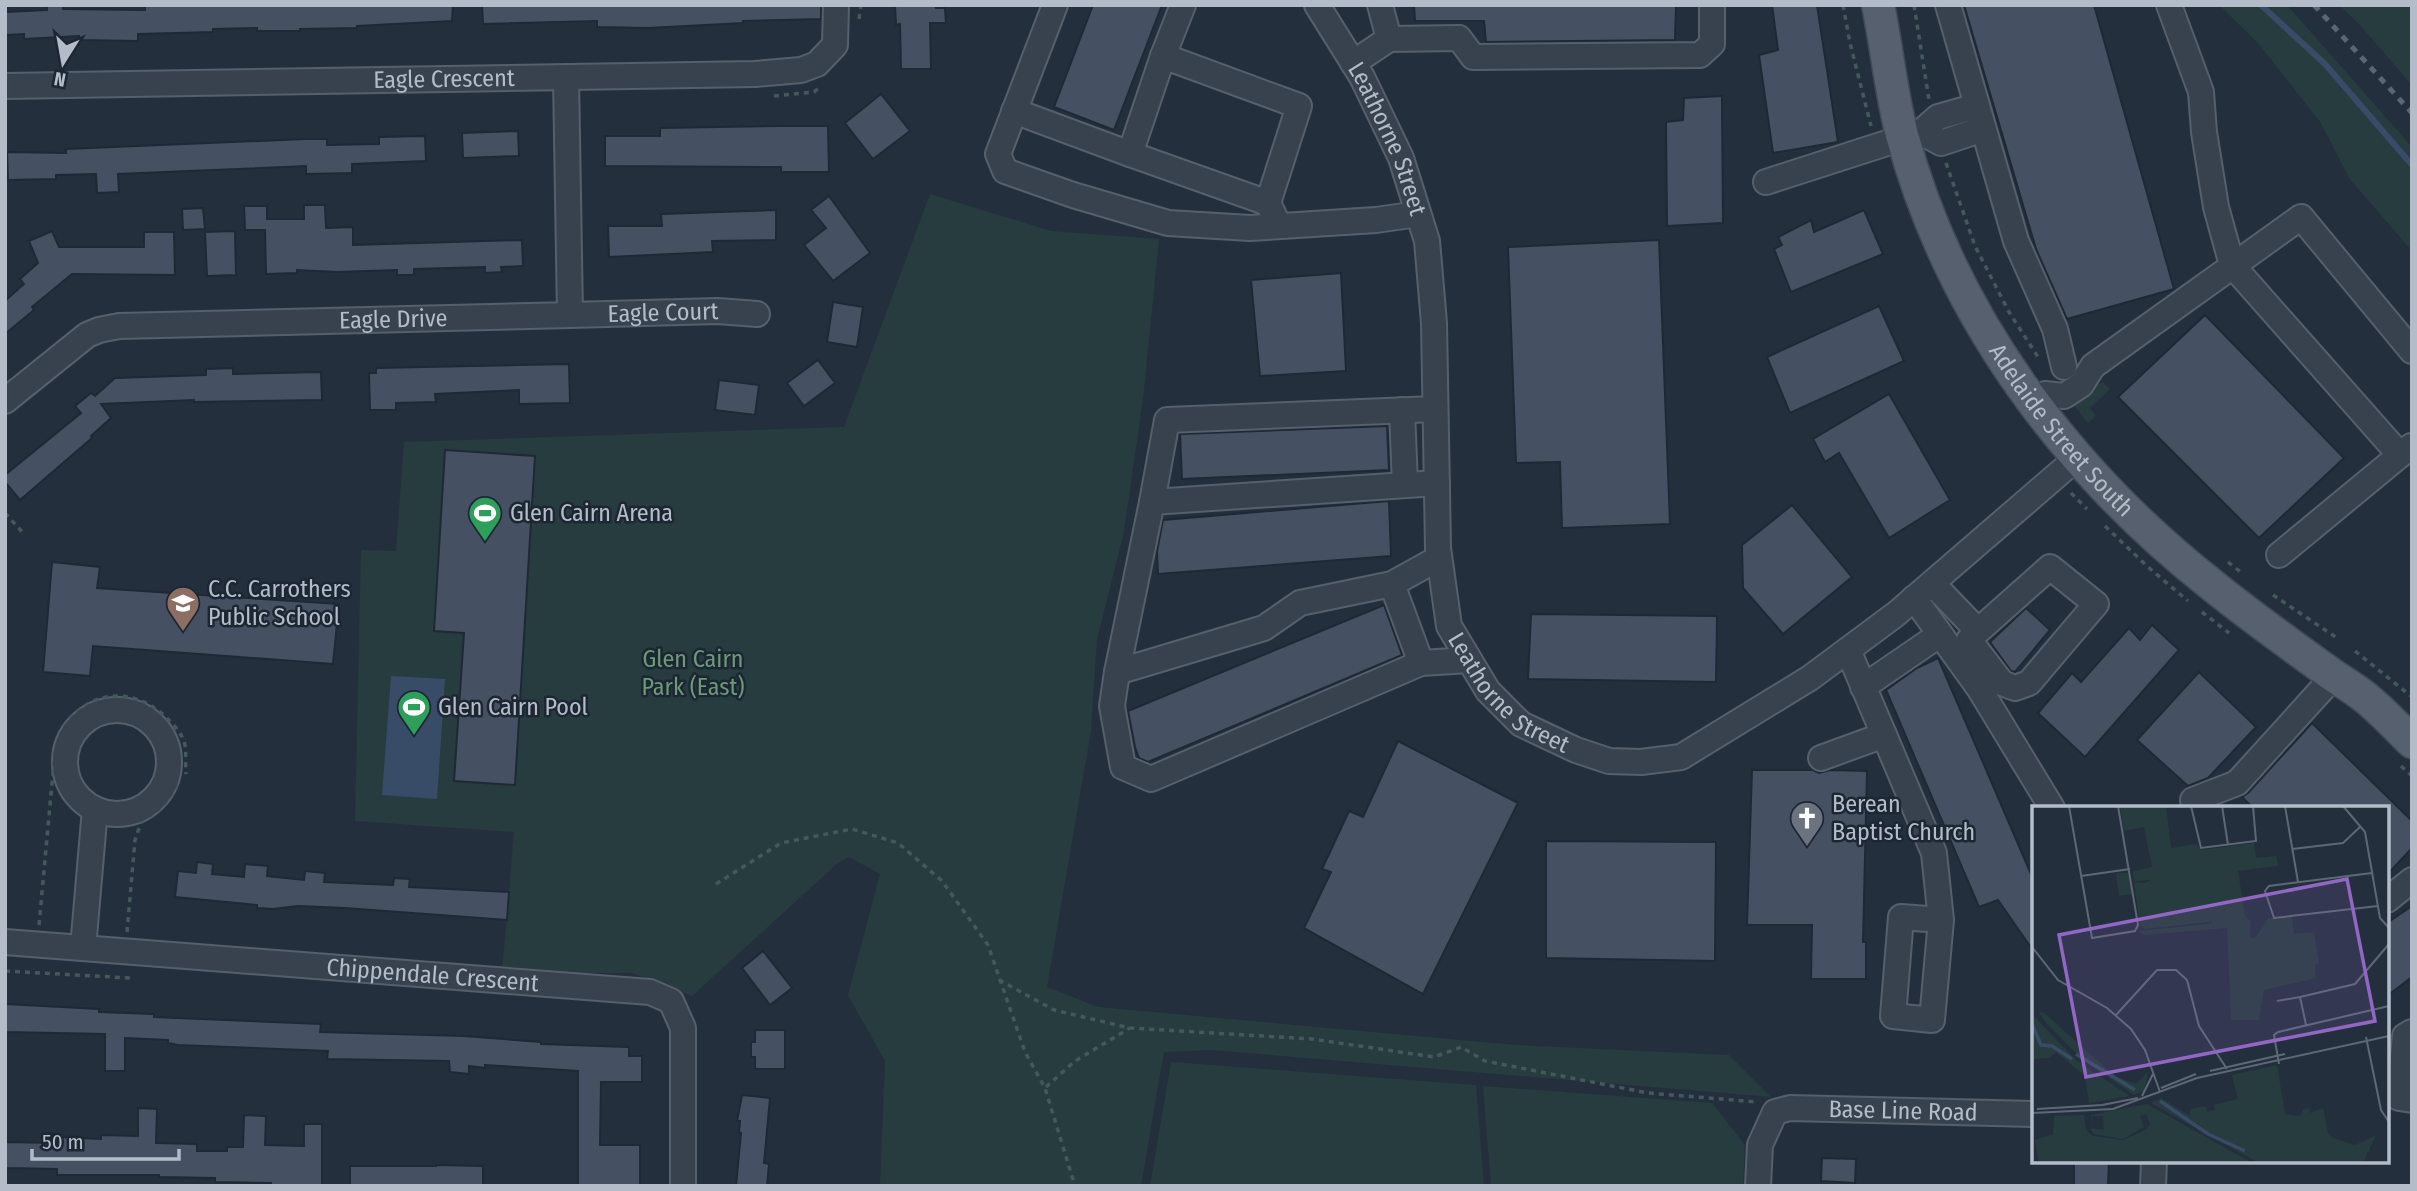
<svg xmlns="http://www.w3.org/2000/svg" width="2417" height="1191" viewBox="0 0 2417 1191" font-family="'Fira Sans Condensed',sans-serif">
	<style>
		.green { fill: #263c3f }
		.water { fill: #394c67 }
		.lines { fill: none; stroke-linecap: round; stroke-linejoin: round }
		.stream { stroke: #394c67; stroke-width: 6 }
		.building { fill: #455162; stroke: #1f2835; stroke-width: 2 }
		.minor-casing { stroke: #565f6c; stroke-width: 28 }
		.major-casing { stroke: #414a57; stroke-width: 35 }
		.path { stroke: #44595c; stroke-width: 3.5; stroke-dasharray: 5 5; stroke-linecap: butt }
		.minor { stroke: #38414e; stroke-width: 24 }
		.major { stroke: #56606e; stroke-width: 32 }
		.rail { stroke: #5a6575; stroke-width: 5; stroke-dasharray: 7 7; stroke-linecap: butt }
		.labels { text-anchor: middle; stroke-width: 5; stroke-linejoin: round; paint-order: stroke }
		.street-label { font-size: 24px; fill: #b4bcc9; stroke: #1d2633 }
		.poi-label { font-size: 24px; fill: #b4bcc9; stroke: #1d2633; text-anchor: start }
		.park-label { font-size: 24px; fill: #6b9a76; stroke: #1d2633 }
		.inset-river { fill: none; stroke: #394c67; stroke-width: 3.5 }
		.inset-road { fill: none; stroke: #5e6776; stroke-width: 2 }
		.view { fill: #9266c3; fill-opacity: 0.15; stroke: #9266c3; stroke-width: 3.5 }
		.inset-edge { fill: none; stroke: #b4bcc9; stroke-width: 3.5 }
	</style>
	<rect width="100%" height="100%" fill="#242f3e"/>
	<g class="green">
		<path d="M2219,5H2287L2406,140L2412,147V251L2349,178L2321,123L2258,43Z"/>
		<path d="M2339,5H2412V85L2359,24Z"/>
		<path d="M930,194L1051,231L1159,239L1143,399L1124,532L1097,639L1091,731L1047,987L1098,1007L1516,1045L1729,1055L1771,1097L1211,1050L1164,1052L1141,1186H880L885,1061L848,995L880,874L849,857L838,863L692,996L632,973H502L514,832L355,821L361,550L396,551L404,442L844,427Z"/>
		<path d="M2103,382L2110,389L2090,408L2096,416L2088,423L2072,403L2080,393Z"/>
		<path d="M1171,1062L1476,1085L1484,1186H1150Z"/>
		<path d="M1483,1086L1712,1103L1745,1145L1743,1186H1491Z"/>
	</g>
	<path class="water" d="M391,676L445,679L437,799L382,795Z"/>
	<g class="lines">
		<path class="stream" d="M2261,5L2325,64L2412,165"/>
	</g>
	<g class="building">
		<path d="M47,5H63V9L145,10V5H453L452,21L357,26V28L300,29V31H257V28L213,29V32L138,34V41L79,40V36L24,39V34L5,35V12L47,10Z"/>
		<path d="M482,5H821V19L743,21V23L648,28L597,27V21L483,24Z"/>
		<path d="M895,5H935L936,8H945L946,23H930L931,69H901L900,24L896,25Z"/>
		<path d="M1093,5H1162L1114,130L1054,107Z"/>
		<path d="M1414,5H1676L1675,40L1486,42L1484,21H1415Z"/>
		<path d="M1772,5H1817L1838,142L1773,153L1759,55L1778,50Z"/>
		<path d="M1964,5H2094L2174,289L2067,319L2036,249Z"/>
		<path d="M881,94L910,131L873,159L845,123Z"/>
		<path d="M1722,96L1723,223L1667,226L1666,122L1683,120L1684,98Z"/>
		<path d="M781,126H828L829,172H781V167L605,166V136H660V128Z"/>
		<path d="M518,131L519,156L463,158L462,133Z"/>
		<path d="M425,136L426,161L352,164V173L306,174V166L118,174L119,192L97,193L96,174L56,175V179L8,180L7,152L66,153V149L305,139H327V145L379,144V137Z"/>
		<path d="M829,196L870,253L833,281L804,245L826,228L811,210Z"/>
		<path d="M304,205H325L326,228L353,227V245L522,240L523,266L501,267L502,272L485,273V267L414,269V275H397V270L337,272L297,270V273L266,274L265,230H245L244,206H267V219H304Z"/>
		<path d="M203,208L205,229L183,230L182,209Z"/>
		<path d="M776,210V240L712,241L713,252L609,257L608,226H662L661,214Z"/>
		<path d="M1864,210L1883,254L1791,292L1774,249L1782,245L1778,237L1811,220L1814,232Z"/>
		<path d="M52,231L59,247H144V232H174L175,275L72,274L32,307L34,310L5,334V301L24,284L20,279L38,263L29,241Z"/>
		<path d="M235,231L236,275L207,276L205,232Z"/>
		<path d="M1659,240L1670,524L1562,528L1560,462L1516,463L1508,247Z"/>
		<path d="M1341,273L1346,371L1260,376L1251,280Z"/>
		<path d="M833,302L863,307L857,347L827,342Z"/>
		<path d="M1879,306L1904,361L1790,413L1767,357Z"/>
		<path d="M2205,315L2344,458L2259,538L2118,397Z"/>
		<path d="M818,360L835,383L804,406L787,383Z"/>
		<path d="M569,364L570,403L519,404V390L435,394L436,402L396,403V410H370L369,373H376V368Z"/>
		<path d="M233,368V374L321,372L322,400L194,402V400L101,404L111,418L91,436L92,438L20,500L5,482V475L81,413L75,406L91,393L95,396L115,378L206,375V369Z"/>
		<path d="M719,380L759,385L755,415L715,410Z"/>
		<path d="M1889,394L1950,500L1889,538L1839,453L1825,462L1813,439Z"/>
		<path d="M1387,426L1389,470L1182,479L1180,434Z"/>
		<path d="M445,450L535,456L515,785L454,781L464,633L434,631Z"/>
		<path d="M1389,501L1391,556L1158,574L1157,551L1163,520Z"/>
		<path d="M1792,505L1852,577L1783,634L1743,588L1742,545Z"/>
		<path d="M52,562L100,567L97,588L339,604L333,664L93,646L90,676L43,672Z"/>
		<path d="M1384,605L1402,655L1148,762L1139,758L1135,747L1128,711Z"/>
		<path d="M2026,608L2050,630L2015,672L2011,671L1990,642Z"/>
		<path d="M1531,614L1717,616L1716,682L1528,679Z"/>
		<path d="M2152,625L2179,650L2085,757L2038,713L2072,673L2081,682L2129,628L2140,640Z"/>
		<path d="M1938,658L2034,881V952L1998,900L1979,907L1886,690L1917,668Z"/>
		<path d="M2199,672L2256,727L2208,778L2188,786L2137,740Z"/>
		<path d="M2312,723L2412,821V848L2387,875V808H2253L2242,797L2248,793Z"/>
		<path d="M1398,741L1518,803L1423,994L1304,928L1331,872L1322,869L1349,811L1363,817Z"/>
		<path d="M1752,770H1813L1819,773L1830,770L1867,771L1863,942H1866V979H1811L1812,925H1747Z"/>
		<path d="M1546,841L1716,842L1715,961L1546,958Z"/>
		<path d="M197,862L213,864L212,874L244,877L245,864L268,866L267,876L304,880L305,871L325,873L324,882L393,885L394,878L410,879L409,887L509,892L507,920L345,908L298,906L273,909L257,908V905L247,904L175,897L178,871L196,873Z"/>
		<path d="M2412,906V977L2387,996V923Z"/>
		<path d="M763,951L792,988L770,1005L742,968Z"/>
		<path d="M5,1004L99,1009V1012L154,1014V1017L321,1024L320,1032L464,1036L541,1042V1044L629,1047V1056H642V1082H601L600,1145H640V1186H578V1071L485,1065V1068L469,1066V1074L450,1072L449,1061L327,1059L328,1051L178,1045L168,1043V1040L125,1038V1071H105V1034L5,1032Z"/>
		<path d="M755,1030H785V1069H755V1057H751V1042H755Z"/>
		<path d="M742,1095L770,1098L764,1163L769,1164L767,1186H736L741,1133H739L740,1121H737Z"/>
		<path d="M138,1108L157,1109L156,1143L197,1144V1151H227V1147H243L244,1115L266,1116L265,1145L304,1146V1124H322V1186H271V1183L215,1182V1178L159,1177V1175H57V1169L5,1168V1142L57,1143L58,1137L101,1139V1135L138,1136Z"/>
		<path d="M1822,1158L1856,1159L1855,1183L1821,1181Z"/>
		<path d="M2074,1161H2109L2108,1186H2074Z"/>
		<path d="M436,1165L483,1166V1186H350V1166H436Z"/>
	</g>
	<g class="lines">
		<defs>
			<g id="minor">
				<path d="M1055,5L998,154L1005,171L1073,195L1168,223L1250,228L1376,220L1418,214"/>
				<path id="s1" d="M1317,5L1362,77L1401,158L1427,241L1434,323L1438,548L1449,626L1488,691L1521,724L1576,750L1609,761L1641,762L1681,757L1810,678L1896,614L2078,457"/>
				<path d="M1380,5L1389,39"/>
				<path d="M1948,5L2016,241L2055,329L2064,367"/>
				<path d="M2169,5L2201,92L2204,132L2216,207L2232,265L2400,455"/>
				<path d="M1163,56L1183,5"/>
				<path d="M1353,63L1389,39L1459,38L1473,57L1700,55L1712,44V5"/>
				<path id="s2" d="M5,86L755,74L801,70L817,64L835,45L836,5"/>
				<path d="M1014,111L1130,154L1163,56L1299,106L1268,203L1279,226"/>
				<path d="M1921,132L1941,143L1983,129"/>
				<path d="M1130,154L1268,203"/>
				<path d="M1766,182L1921,132L1938,117L1977,106"/>
				<path id="s3" d="M570,315L718,311L757,314"/>
				<path id="s4" d="M5,401L87,335L99,330L119,326L570,315L566,77"/>
				<path d="M2031,402L2045,394L2064,396L2081,385L2093,366L2301,217L2412,351"/>
				<path d="M1402,410L1405,485"/>
				<path d="M1437,483L1152,502L1117,672L1264,628L1300,603L1392,584L1439,558"/>
				<path d="M1152,502L1167,420L1435,409"/>
				<path d="M2279,555L2411,446"/>
				<path d="M1932,583L1978,631L1969,640L2002,683L2015,688L2029,683L2096,604L2050,567L1978,631"/>
				<path d="M1392,584L1421,663"/>
				<path d="M1914,598L1979,688L2052,808"/>
				<path d="M1848,650L1934,853L1941,920L1932,1020L1893,1016L1901,917L1941,920"/>
				<path d="M1117,672L1112,706L1123,767L1151,779L1421,663L1469,660"/>
				<path d="M1863,687L1939,635"/>
				<circle cx="117" cy="762" r="52"/>
				<path d="M1821,758L1884,735"/>
				<path d="M2193,800L2237,783L2334,676"/>
				<path d="M2387,900L2412,880"/>
				<path id="s5" d="M5,942L650,992L671,1001L683,1028V1186"/>
				<path d="M83,948L95,809"/>
				<path d="M2412,1032L2405,1036L2399,1098L2412,1100"/>
				<path id="s6" d="M1758,1186L1760,1145L1775,1112L1790,1108L2034,1114"/>
				<path d="M2153,1186L2154,1161"/>
			</g>
			<g id="major">
				<path id="s7" d="M1878,5C1887,48 1891,93 1902,135C1951,316 2066,470 2212,585C2249,615 2288,643 2327,671C2339,680 2354,688 2366,698C2382,711 2397,727 2412,742"/>
			</g>
		</defs>
		<use href="#minor" class="minor-casing"/>
		<use href="#major" class="major-casing"/>
		<g class="path">
			<path d="M1843,5L1850,43L1871,126"/>
			<path d="M1914,5L1929,100"/>
			<path d="M859,19L861,5"/>
			<path d="M774,96L814,92L820,87"/>
			<path d="M1946,163L1975,246L2009,312L2038,357"/>
			<path d="M2071,493L2087,509"/>
			<path d="M5,513L25,535"/>
			<path d="M2105,526L2148,567L2188,601"/>
			<path d="M2228,562L2243,574"/>
			<path d="M2273,595L2337,638"/>
			<path d="M2202,612L2229,633"/>
			<path d="M2355,651L2412,697"/>
			<path d="M2401,766L2412,776"/>
			<path d="M716,884L781,843L852,829L898,843L942,881L988,945L1025,1052L1045,1088L1075,1186"/>
			<path d="M39,925L55,751C58,743 61,733 65,726C88,691 129,687 160,712C168,718 181,732 184,741C187,751 185,764 186,774"/>
			<path d="M127,932L135,840L142,820C159,811 169,802 177,784"/>
			<path d="M5,971L130,978"/>
			<path d="M999,980L1054,1010L1130,1028L1312,1039L1434,1057L1461,1047L1485,1061L1648,1093L1757,1102"/>
			<path d="M1046,1087L1075,1061L1130,1028"/>
		</g>
		<use href="#minor" class="minor"/>
		<use href="#major" class="major"/>
		<path class="rail" d="M2314,5L2412,113"/>
	</g>
	<defs>
		<symbol id="stadium-pin" viewBox="-11 -11 22 30"><path d="M0 17L-7.5 6A9.5 9.5 0 1 1 7.5 6Z" fill="#2e9e5b" stroke="#1d2633"/><path d="M0-5a6.5 5 0 1 0 0 10a6.5 5 0 1 0 0-10ZM-3.5-1.8h7v3.6h-7Z" fill="#fff"/></symbol>
		<symbol id="school-pin" viewBox="-11 -11 22 30"><path d="M0 17L-7.5 6A9.5 9.5 0 1 1 7.5 6Z" fill="#8d6e63" stroke="#1d2633"/><path d="M0-5L7-2L0 1L-7-2ZM-4 1L0 2.5L4 1V4Q0 6-4 4Z" fill="#fff"/></symbol>
		<symbol id="church-pin" viewBox="-11 -11 22 30"><path d="M0 17L-7.5 6A9.5 9.5 0 1 1 7.5 6Z" fill="#6b7280" stroke="#1d2633"/><path d="M-1.2-6h2.4v3.5h3.3v2.4h-3.3V6h-2.4V-.1h-3.3v-2.4h3.3Z" fill="#fff"/></symbol>
	</defs>
	<g fill-rule="evenodd">
		<use href="#stadium-pin" x="466" y="494" width="38" height="52"/>
		<use href="#school-pin" x="164" y="584" width="38" height="52"/>
		<use href="#stadium-pin" x="395" y="688" width="38" height="52"/>
		<use href="#church-pin" x="1788" y="799" width="38" height="52"/>
	</g>
	<g class="labels">
		<g class="street-label">
			<text dy="8" stroke="none"><textPath href="#s2" startOffset="439">Eagle Crescent</textPath></text>
			<text dy="8" stroke="none"><textPath href="#s1" startOffset="152">Leathorne Street</textPath></text>
			<text dy="8" stroke="none"><textPath href="#s3" startOffset="93">Eagle Court</textPath></text>
			<text dy="8" stroke="none"><textPath href="#s4" startOffset="413">Eagle Drive</textPath></text>
			<text dy="8" stroke="none"><textPath href="#s7" startOffset="471">Adelaide Street South</textPath></text>
			<text dy="8" stroke="none"><textPath href="#s1" startOffset="740">Leathorne Street</textPath></text>
			<text dy="8" stroke="none"><textPath href="#s5" startOffset="429">Chippendale Crescent</textPath></text>
			<text dy="8" stroke="none"><textPath href="#s6" startOffset="206">Base Line Road</textPath></text>
		</g>
		<g class="poi-label">
			<text x="510" y="521">Glen Cairn Arena</text>
			<text x="208" y="597">C.C. Carrothers<tspan x="208" dy="28">Public School</tspan></text>
			<text x="438" y="715">Glen Cairn Pool</text>
			<text x="1832" y="812">Berean<tspan x="1832" dy="28">Baptist Church</tspan></text>
		</g>
		<g class="park-label">
			<text x="693" y="667">Glen Cairn<tspan x="693" dy="28">Park (East)</tspan></text>
		</g>
	</g>
	<g transform="translate(2032 806)">
		<rect width="357" height="357" fill="#242f3e"/>
		<path d="M88,0H134L139,42L164,38L169,44L222,37L224,52L244,50L246,60L206,65L213,109L219,116L218,131L223,132L237,112L260,111L262,128L282,126L287,158L283,159L284,172L232,184L227,214H199L195,122L112,129L106,125L174,118L179,117V110L178,116L113,123L108,119L102,76L114,77L118,74L102,75L101,65L120,61L112,21L92,25ZM84,67H97L100,88L87,90ZM11,206L83,270L104,278L116,266L112,285L102,289L52,255L15,218L7,207ZM0,208L45,255L98,290L57,297L53,270L24,246L18,252L0,253ZM245,259L253,308L268,310L271,303L277,302L278,307L291,302L296,327L301,332L323,339L344,329L331,357H227L119,297L129,292L158,310V303L173,300L175,306L183,304L182,299L206,293L200,269ZM115,298L220,357H7L3,334L21,328L22,310L52,309L54,324L61,330L91,334L115,323L118,318L114,308L108,310L112,321L91,333L62,328L58,322L72,324L71,310H60L59,319V309Z" fill="#263c3f"/>
		<path class="inset-river" d="M0,218L9,239L20,240L40,253M44,248L103,284M128,295L176,328L213,345"/>
		<path class="inset-road" d="M37,0L60,132L103,125L106,119L86,0M159,0L169,42L224,35L221,0M190,0L196,39M253,0L266,76M311,0L333,26L348,112L357,122M260,43L311,37L329,20M340,67L237,80L233,85L242,112L346,100M49,70L98,63M0,141L26,174L75,202L99,223L113,244L128,286M245,195L268,191M84,209L125,164H144L155,174L167,220L195,263M274,219L268,191L323,178L357,138M334,231L349,304L357,316M247,258L242,229L246,226L357,200M178,265L253,248M129,282L164,268M110,290L121,268M5,303L70,299L106,292M0,307L81,303L165,272L357,230"/>
		<path class="view" d="M315,73L343,215L54,271L27,129Z"/>
		<rect width="357" height="357" class="inset-edge"/>
	</g>
	<rect width="2417" height="1191" fill="none" stroke="#b4bcc9" stroke-width="14"/>
	<g transform="translate(63 63) rotate(191)" stroke="#1d2633" stroke-width="5" paint-order="stroke">
	<path d="M0-5L12 26L0 18L-12 26Z" fill="#b4bcc9"/>
	<text y="-10" font-size="19" font-weight="bold" text-anchor="middle" fill="#b4bcc9">N</text>
	</g>
	<path d="M32 1149v10h147v-10" fill="none" stroke="#b4bcc9" stroke-width="3.5"/>
	<text x="42" y="1149" font-size="21" fill="#b4bcc9" stroke="#1d2633" stroke-width="5" paint-order="stroke">50 m</text>
</svg>
